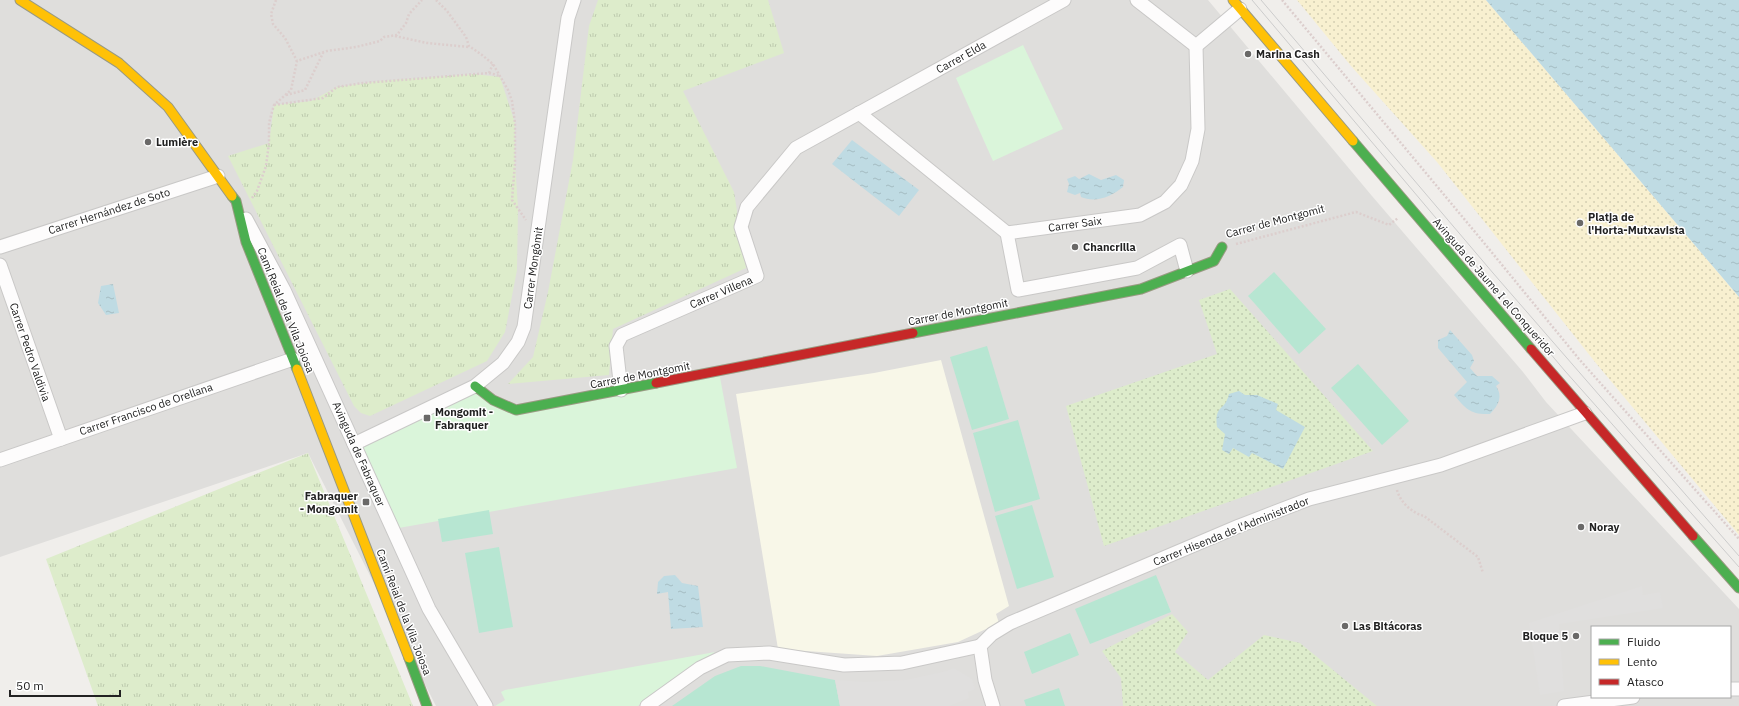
<svg xmlns="http://www.w3.org/2000/svg" width="1739" height="706" viewBox="0 0 1739 706" font-family="'IBM Plex Sans',sans-serif">
	<style>
		.residential { fill: #dfdedc; fill-rule: evenodd }
		.education { fill: #f8f7e8 }
		.grass { fill: url(#grass-tufts) }
		.sand { fill: url(#sand-dots) }
		.park { fill: #daf5da }
		.garden { fill: url(#garden-dots) }
		.pitch { fill: #b7e6d2 }
		.parking { fill: #e0dfde }
		.water { fill: url(#water-ripples) }
		.lines { fill: none; stroke-linecap: round; stroke-linejoin: round }
		.street-casing { stroke: #c9c8c7; stroke-width: 15 }
		.fast-casing { stroke: #999a82; stroke-width: 11 }
		.slow-casing { stroke: #999a82; stroke-width: 11 }
		.jam-casing { stroke: #999a82; stroke-width: 11 }
		.path { stroke: #dccecd; stroke-width: 2.5; stroke-dasharray: 2 2; stroke-linecap: butt }
		.street { stroke: #fdfcfc; stroke-width: 13 }
		.fast { stroke: #4caf50; stroke-width: 9 }
		.slow { stroke: #ffc107; stroke-width: 9 }
		.jam { stroke: #c62828; stroke-width: 9 }
		.tram { stroke: #ccc; stroke-width: 1 }
		.poi-dot { fill: #6a6968; stroke: #fff; stroke-width: 1.5 }
		.labels { text-anchor: middle; stroke-width: 3; stroke-linejoin: round; paint-order: stroke }
		.poi-label { font-size: 11px; font-weight: bold; fill: #222; stroke: #fff; text-anchor: start }
		.street-label { font-size: 11px; fill: #222; stroke: #fff }
	</style>
	<defs>
		<pattern id="grass-tufts" width="24" height="20" patternUnits="userSpaceOnUse"><rect width="24" height="20" fill="#ddeccb"/><path d="M3 7l-1-3M5 7V3M7 7l1-3M15 17l-1-3M17 17v-4M19 17l1-3" fill="none" stroke="#bdcaae"/></pattern>
		<pattern id="sand-dots" width="8" height="8" patternUnits="userSpaceOnUse"><rect width="8" height="8" fill="#f8f0d0"/><path d="M2 2h.1M6 6h.1" fill="none" stroke="#d4ceb2" stroke-width="1.8" stroke-linecap="round"/></pattern>
		<pattern id="garden-dots" width="8" height="8" patternUnits="userSpaceOnUse"><rect width="8" height="8" fill="#ddeccb"/><path d="M2 2h.1M6 6h.1" fill="none" stroke="#bdcaae" stroke-width="1.8" stroke-linecap="round"/></pattern>
		<pattern id="water-ripples" width="26" height="14" patternUnits="userSpaceOnUse"><rect width="26" height="14" fill="#bfdbe3"/><path d="M2 4q2-2 4 0t4 0M15 11q2-2 4 0t4 0" fill="none" stroke="#a4bcc2"/></pattern>
	</defs>
	<rect width="100%" height="100%" fill="#f0eeeb"/>
	<path class="residential" d="M0,0H1208L1372,196L1523,372L1546,402L1739,609V706H436L308,453L0,557ZM1592,627H1730V697H1592Z"/>
	<path class="education" d="M941,360L1009,606L996,614L999,623L958,642L877,656L778,649L736,394L874,373Z"/>
	<g class="grass">
		<path d="M598,0H768L784,53L683,91L734,192L746,268L613,329L609,375L508,384L533,357L548,292L573,160L589,26Z"/>
		<path d="M474,74L500,77L515,123V163L518,208L517,270L505,332L487,361L370,416L361,413L354,406L228,156L269,143L274,105L311,101L337,87L379,81Z"/>
		<path d="M308,453L413,706H98L46,559Z"/>
	</g>
	<path class="sand" d="M1297,0H1486L1739,297V535L1595,362L1437,162L1351,66Z"/>
	<g class="park">
		<path d="M1023,45L1063,129L993,161L956,78Z"/>
		<path d="M719,372L737,468L393,529L354,444L475,386L516,410Z"/>
		<path d="M715,652L638,706H495L505,700L501,692L505,690Z"/>
	</g>
	<g class="garden">
		<path d="M1230,289L1373,451L1104,546L1066,406L1217,354L1199,300Z"/>
		<path d="M1172,614L1188,632L1175,652L1208,680L1264,635L1300,643L1377,706H1123L1121,678L1102,651Z"/>
	</g>
	<g class="pitch">
		<path d="M1274,272L1326,329L1299,354L1248,296Z"/>
		<path d="M987,346L1009,419L972,430L950,357Z"/>
		<path d="M1358,364L1409,421L1382,445L1331,388Z"/>
		<path d="M1018,420L1040,499L995,512L973,433Z"/>
		<path d="M1032,505L1054,577L1017,589L995,516Z"/>
		<path d="M489,510L493,534L442,542L438,519Z"/>
		<path d="M499,547L513,627L479,633L465,553Z"/>
		<path d="M1156,575L1171,612L1090,644L1075,609Z"/>
		<path d="M1070,633L1079,655L1032,674L1024,652Z"/>
		<path d="M741,666H760L835,680L840,706H672L715,676Z"/>
		<path d="M1059,688L1065,706H1026L1024,700Z"/>
	</g>
	<g class="parking">
		<path d="M1642,586L1643,595L1660,592L1663,608L1559,624L1564,691L1540,695L1529,623Z"/>
		<path d="M954,668L972,679L975,689L968,692L969,698L949,706H840L835,680L865,682L906,680L947,671Z"/>
	</g>
	<g class="water">
		<path d="M1486,0H1739V297L1728,284Z"/>
		<path d="M852,140L919,190L899,216L832,164Z"/>
		<path d="M1089,174L1101,180L1116,175L1124,180L1123,187C1111,197 1095,203 1081,197L1080,193L1075,195L1067,192L1069,184L1067,179L1075,176L1079,179Z"/>
		<path d="M113,284L119,313L106,315L98,303L101,286Z"/>
		<path d="M1450,330L1472,355L1474,361L1470,368L1477,376H1492L1500,383L1496,386C1503,396 1499,405 1490,414C1471,415 1466,409 1454,395L1467,382L1438,348V340L1447,336Z"/>
		<path d="M1239,391L1245,395H1257L1278,404L1276,410L1305,427L1283,469L1252,453L1249,457L1233,448L1229,454L1222,450L1225,434L1217,427C1214,404 1225,412 1229,394Z"/>
		<path d="M675,575L682,583L698,586L703,627L671,629L668,592L657,594L658,582L664,576Z"/>
	</g>
	<g class="lines">
		<defs>
			<g id="street">
				<path d="M1137,0L1196,46L1240,9"/>
				<path d="M859,113L1007,233L1140,215L1165,202L1181,185L1192,161L1198,129L1196,46"/>
				<path d="M246,219L284,290L429,609L486,706"/>
				<path d="M1007,233L1018,290L1137,268L1180,245L1187,271"/>
				<path d="M0,247L218,176"/>
				<path d="M0,265L61,439"/>
				<path d="M621,390L616,346L622,335L757,276L741,227L747,207L796,148L1064,0"/>
				<path d="M354,444L475,386L503,363L518,342L524,327L568,18L574,0"/>
				<path d="M0,460L293,359"/>
				<path d="M980,646L992,634L1010,623L1239,526L1309,499L1441,465L1585,413"/>
				<path d="M980,646L985,680L993,706"/>
				<path d="M1730,689H1739"/>
				<path d="M647,706L700,668L727,655L769,653L844,665L902,663L980,646"/>
				<path d="M1564,706L1633,697"/>
			</g>
			<g id="fast">
				<path d="M1353,141L1531,349"/>
				<path d="M232,196L236,201L246,242L297,369"/>
				<path d="M913,333L1141,289L1214,261L1222,247"/>
				<path d="M475,386L493,400L516,410L656,383"/>
				<path d="M1693,536L1739,588"/>
				<path d="M409,658L427,706"/>
			</g>
			<g id="slow">
				<path d="M20,0L119,63L168,107L232,196"/>
				<path d="M1233,0L1353,141"/>
				<path d="M297,369L409,658"/>
			</g>
			<g id="jam">
				<path d="M1531,349L1693,536"/>
				<path d="M656,383L913,333"/>
			</g>
		</defs>
		<use href="#street" class="street-casing"/>
		<use href="#fast" class="fast-casing"/>
		<use href="#slow" class="slow-casing"/>
		<use href="#jam" class="jam-casing"/>
		<g class="path">
			<path d="M276,0L271,14L273,24L285,38L297,61L327,51L356,47L380,41L384,37L397,35L406,23L409,14L422,0"/>
			<path d="M436,0L447,11L466,37L469,46L482,55L493,64L508,90L512,101L515,123V163L512,200L526,220"/>
			<path d="M1282,0L1480,238L1579,359L1739,539"/>
			<path d="M395,36L427,43L469,47"/>
			<path d="M489,73L500,76"/>
			<path d="M286,95L305,90L323,53"/>
			<path d="M274,105L323,98L337,87L363,83L489,73L493,64"/>
			<path d="M252,198L257,191L266,166L269,143V123L274,105L291,90L297,61"/>
			<path d="M1236,244L1356,212L1389,225L1398,218"/>
			<path d="M1397,490C1400,502 1412,513 1424,516L1478,557L1483,573"/>
		</g>
		<use href="#street" class="street"/>
		<use href="#fast" class="fast"/>
		<use href="#slow" class="slow"/>
		<use href="#jam" class="jam"/>
		<g class="tram">
			<path d="M1252,0L1565,371L1739,567"/>
			<path d="M1261,0L1493,273L1739,556"/>
		</g>
	</g>
	<g class="poi-dot">
		<circle cx="1248" cy="54" r="4"/>
		<circle cx="148" cy="142" r="4"/>
		<circle cx="1580" cy="223" r="4"/>
		<circle cx="1075" cy="247" r="4"/>
		<rect x="423" y="414" width="8" height="8" rx="2"/>
		<rect x="362" y="498" width="8" height="8" rx="2"/>
		<circle cx="1581" cy="527" r="4"/>
		<circle cx="1345" cy="626" r="4"/>
		<circle cx="1576" cy="636" r="4"/>
	</g>
	<g class="labels">
		<g class="poi-label">
			<text x="1256" y="58">Marina Cash</text>
			<text x="156" y="146">Lumière</text>
			<text x="1588" y="221">Platja de<tspan x="1588" dy="13">l'Horta-Mutxavista</tspan></text>
			<text x="1083" y="251">Chancrilla</text>
			<text x="435" y="416">Mongomit -<tspan x="435" dy="13">Fabraquer</tspan></text>
			<text x="358" y="500" text-anchor="end">Fabraquer<tspan x="358" dy="13">- Mongomit</tspan></text>
			<text x="1589" y="531">Noray</text>
			<text x="1353" y="630">Las Bitácoras</text>
			<text x="1568" y="640" text-anchor="end">Bloque 5</text>
		</g>
		<g class="street-label">
			<text transform="translate(961 57) rotate(-29)" y="4">Carrer Elda</text>
			<text transform="translate(109 211) rotate(-18)" y="4">Carrer Hernández de Soto</text>
			<text transform="translate(1275 221) rotate(-15)" y="4">Carrer de Montgomit</text>
			<text transform="translate(1075 224) rotate(-8)" y="4">Carrer Saix</text>
			<text transform="translate(533 268) rotate(-82)" y="4">Carrer Mongòmit</text>
			<text transform="translate(1494 287) rotate(49)" y="4">Avinguda de Jaume I el Conqueridor</text>
			<text transform="translate(721 292) rotate(-23)" y="4">Carrer Villena</text>
			<text transform="translate(286 310) rotate(68)" y="4">Camí Reial de la Vila Joiosa</text>
			<text transform="translate(958 312) rotate(-11)" y="4">Carrer de Montgomit</text>
			<text transform="translate(30 352) rotate(71)" y="4">Carrer Pedro Valdivia</text>
			<text transform="translate(640 375) rotate(-11)" y="4">Carrer de Montgomit</text>
			<text transform="translate(146 409) rotate(-19)" y="4">Carrer Francisco de Orellana</text>
			<text transform="translate(359 454) rotate(66)" y="4">Avinguda de Fabraquer</text>
			<text transform="translate(1231 531) rotate(-22)" y="4">Carrer Hisenda de l'Administrador</text>
			<text transform="translate(404 612) rotate(69)" y="4">Camí Reial de la Vila Joiosa</text>
		</g>
	</g>
	<rect x="1591" y="626" width="140" height="72" fill="#ffffff" stroke="#a7a7a7"/>
	<rect x="1599" y="639" width="20" height="6" fill="#4caf50" stroke="#a7a7a7"/>
	<text x="1627" y="646" font-size="12" fill="#222222">Fluido</text>
	<rect x="1599" y="659" width="20" height="6" fill="#ffc107" stroke="#a7a7a7"/>
	<text x="1627" y="666" font-size="12" fill="#222222">Lento</text>
	<rect x="1599" y="679" width="20" height="6" fill="#c62828" stroke="#a7a7a7"/>
	<text x="1627" y="686" font-size="12" fill="#222222">Atasco</text>
	<path d="M10 690v6h110v-6" fill="none" stroke="#222222" stroke-width="2"/>
	<text x="16" y="690" font-size="12" fill="#222222" stroke="#ffffff" stroke-width="3" paint-order="stroke">50 m</text>
</svg>
